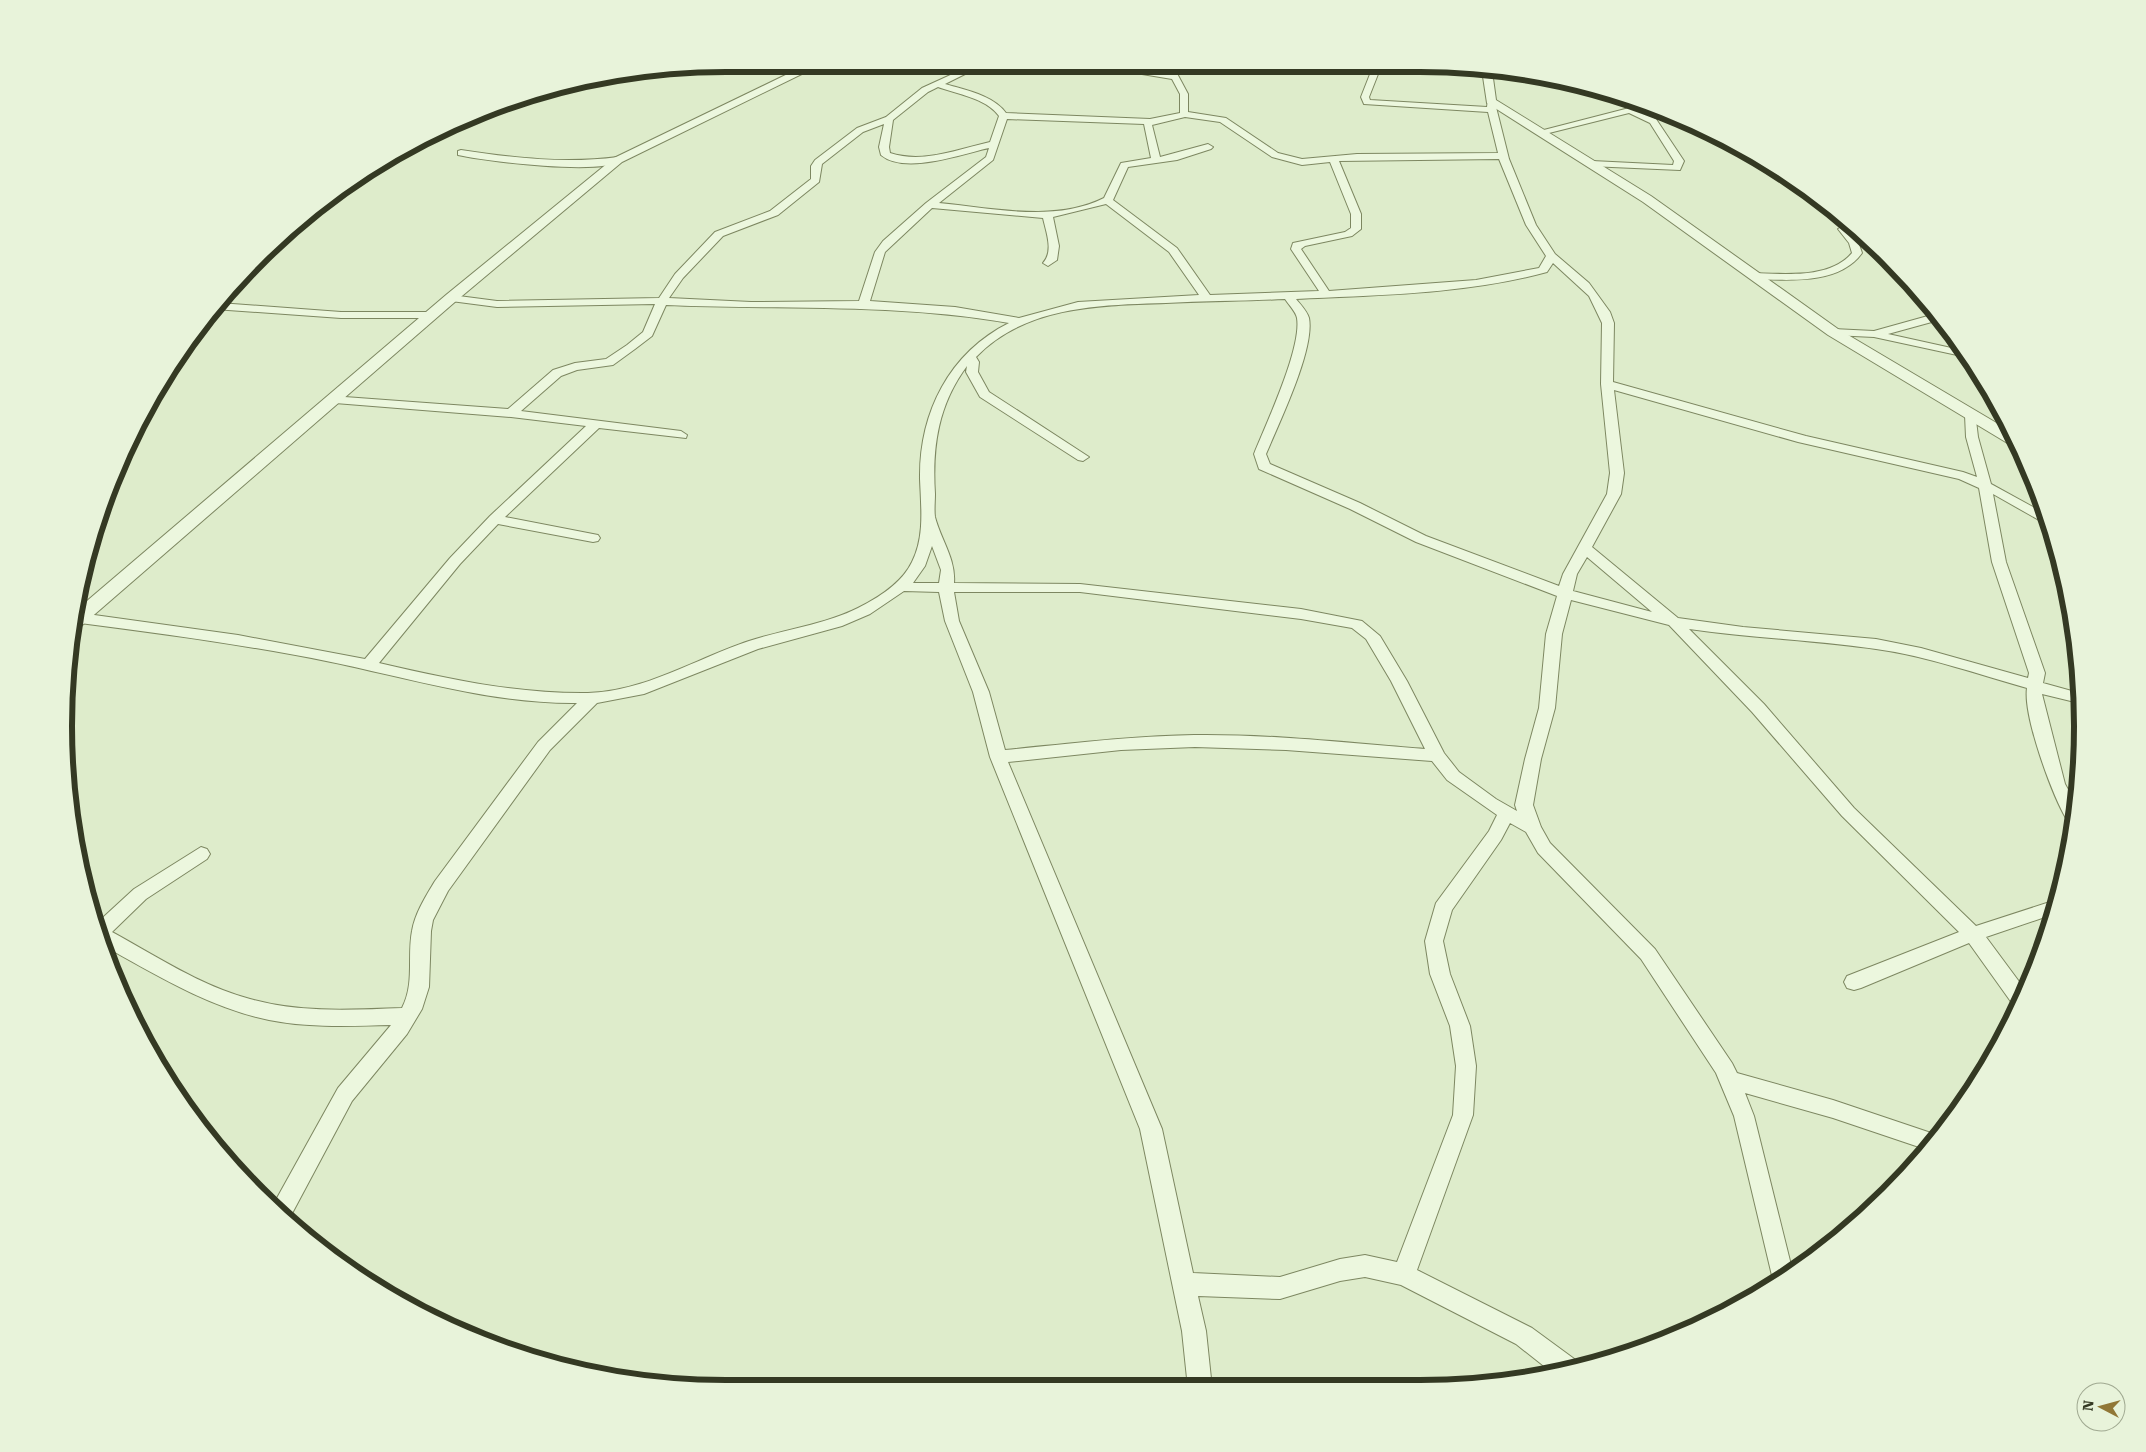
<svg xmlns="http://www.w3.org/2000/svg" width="2146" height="1452" viewBox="0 0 2146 1452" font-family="'Roboto Serif',serif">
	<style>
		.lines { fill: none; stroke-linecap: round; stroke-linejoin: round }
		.minor-casing { stroke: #7d8761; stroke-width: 2 }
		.tertiary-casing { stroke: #7d8761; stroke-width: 2 }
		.minor { fill: #ecf7de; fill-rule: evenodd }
		.tertiary { fill: #ecf7de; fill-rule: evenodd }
		.rim { fill: none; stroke: #343923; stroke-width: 6 }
	</style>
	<rect width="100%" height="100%" fill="#deeccb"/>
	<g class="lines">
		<defs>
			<g id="minor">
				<path d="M1374,64H1382L1369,97L1370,100L1487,107L1488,99H1494L1509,159L1536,225L1555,254L1589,283L1610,312L1614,323L1613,382L1806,436L1963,472L1977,477L1966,437L1965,415L1971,411L1975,412L1978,437L1991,484L2044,513L2046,524L1993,494L2006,562L2045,673L2043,683L2079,693V703L2042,694L2065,784L2075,802L2073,822L2067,820C2052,795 2023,716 2027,688C1977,674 1927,656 1876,649C1814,640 1751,638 1689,629L1764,704L1854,808L1976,926L2056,900L2051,915L1986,937L2026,991L2017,1007L2014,1006L1969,943L1861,988L1854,990L1847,988L1844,982L1847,976L1959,932L1842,816L1752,712L1669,625L1571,600L1562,634L1555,708L1541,759L1533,805L1541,827L1550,843L1655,949L1732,1063L1737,1073L1833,1100L1937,1135L1925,1149L1833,1118L1745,1093L1754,1116L1793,1273L1774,1284L1734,1116L1716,1073L1641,959L1538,853L1526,832L1510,823L1501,840L1452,910L1443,941L1450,974L1470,1026L1476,1066L1473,1115L1417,1270L1532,1328L1577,1361L1579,1367L1554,1374L1516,1344L1401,1285L1365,1277L1340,1281L1280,1299L1198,1296L1206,1331L1212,1388H1188L1182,1331L1140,1129L990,757L973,692L945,621L939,592L904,591L870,614L842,626L758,649L644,694L597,703L550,750L448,891L433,920L431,931L429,987L422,1009L407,1034L352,1101L288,1221L272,1207L338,1088L391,1025C351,1026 309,1028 269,1020C210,1008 156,975 104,946L97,923L134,889L201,847L207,849L210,854L207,859L146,899L112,932C156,956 201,986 250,999C299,1013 352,1010 402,1008C415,983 407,957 412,931C415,913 426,896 435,881L538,742L577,703C493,704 413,679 331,662C248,645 164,634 80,623L74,619L75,615L80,613L238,635L365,659L450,558L490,516L586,426L511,417L335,403L331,402L329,399L331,396L508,409L553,370L575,363L606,359L627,345L643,332L655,304L497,307L451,301L445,298L451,295L497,301L659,298L675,274L715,232L770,211L811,179V166L815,160L857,128L886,117L922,88L968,67H979L945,84C965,90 993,95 1006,113L1150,119L1180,113V94L1172,79L1142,74L1122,66H1134L1169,73L1165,66H1173L1188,94V112L1226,118L1278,153L1302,159L1357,154L1498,153L1488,112L1364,104L1361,97ZM938,87C957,94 986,98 999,116L990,142C958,149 923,164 890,153L889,147L893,120L928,92ZM1185,117L1220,122L1272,157L1302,165L1330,162L1351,214V228L1345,232L1293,243L1291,249L1319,291L1210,295L1177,248L1113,200L1128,167L1177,160L1211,149L1213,147L1208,144L1160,157L1152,125ZM1007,119L1144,124L1151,158L1121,163L1104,198C1054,223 992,208 939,203L993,160ZM884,124L879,147L881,155C905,175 962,154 989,148L986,157L926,203L883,241L875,252L859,301L751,302L669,298L683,278L723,236L778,215L819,182L822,164L863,132ZM1499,159L1526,225L1546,256L1539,268L1476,280L1329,291L1301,249L1305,246L1352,236L1361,229V214L1339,161ZM1106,204L1169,252L1199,295L1078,302L1019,318L955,307L870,301L885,252L932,208L1043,218C1046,232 1054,251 1043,263L1048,266L1057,260L1059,246L1053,217ZM1553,263L1589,296L1602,323L1601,384L1610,473L1607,494L1563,574L1559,586L1426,536L1360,503L1270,464L1266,454C1279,423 1315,349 1309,318C1307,311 1300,304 1296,299C1379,295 1466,294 1547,272ZM1285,299C1289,305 1296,312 1297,318C1302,348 1266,424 1254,454L1259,469L1350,509L1416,542L1557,596L1546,634L1539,708L1525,759L1515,805L1517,811L1496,799L1459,772L1444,753L1407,681L1380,636L1362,621L1301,609L1080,584L954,583C956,559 941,540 935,517C934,510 935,501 935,494C932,447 938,405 967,366L966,372L980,397L1078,460L1083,461L1089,457L989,392L978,372L979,362L976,357C1025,306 1100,305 1166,303C1206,301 1245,301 1285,299ZM666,305C781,310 895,303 1009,323C949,353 919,413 920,479C921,507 925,536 912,562C902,583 878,598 858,608C824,625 785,629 749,641C695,659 646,691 588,693C517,694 448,679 379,663L460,564L498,524L593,542L598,541L600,538L598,535L505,517L599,428L686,438L687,435L681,431L521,411L561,376L577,370L613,365L635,349L652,336ZM1614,390L1798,442L1959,479L1979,488L1992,562L2029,673L2028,678L1921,648L1876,639L1743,627L1678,618L1592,547L1621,494L1624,473ZM932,546L941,570L939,583H913L925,566ZM1587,557L1652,612L1573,591L1577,574ZM954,592H1080L1301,619L1352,628L1366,639L1391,681L1425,749C1348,743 1271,734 1194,735C1131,736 1067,744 1005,750L989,692L959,621ZM1195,747L1286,750L1432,761L1447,780L1497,815L1489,831L1436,903L1425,941L1430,974L1450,1026L1456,1066L1453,1115L1397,1262L1365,1255L1340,1259L1280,1277L1193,1273L1162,1129L1008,762L1121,750Z"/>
				<path d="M1637,106L1644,109L1638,111L1656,119L1684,161L1680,170L1589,166L1587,164L1592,161L1673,165L1674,161L1650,123L1629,113L1541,135L1536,132Z"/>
				<path d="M461,150C514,158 565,164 618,157L623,160C603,176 485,161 458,155V151Z"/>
				<path d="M1843,226C1854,230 1859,243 1862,253C1839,285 1789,280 1754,279L1749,276L1754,273C1785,274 1830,279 1852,253L1849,243L1838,229Z"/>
				<path d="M219,303L341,312H432L438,315L432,318H341L214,309Z"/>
				<path d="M1935,314L1939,320L1888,334L1965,351L1971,358L1874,337L1833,335L1827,332L1833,329L1874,331Z"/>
			</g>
			<g id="tertiary">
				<path d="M800,68H814L622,162L456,301L80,627L72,629L74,612L446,295L614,158Z"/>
				<path d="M1482,70L1492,71L1496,100L1651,196L1838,329L2010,431L2017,445L2009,444L1828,335L1643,202L1487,103Z"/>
			</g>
		</defs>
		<use href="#minor" class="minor-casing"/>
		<use href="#tertiary" class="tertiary-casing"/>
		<use href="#minor" class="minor"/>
		<use href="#tertiary" class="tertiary"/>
	</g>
	<path d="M0 0H2146V1452H0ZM726 72H1420A654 654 0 0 1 2074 726V726A654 654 0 0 1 1420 1380H726A654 654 0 0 1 72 726V726A654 654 0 0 1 726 72Z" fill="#e8f3da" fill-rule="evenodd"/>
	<path class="rim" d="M726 72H1420A654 654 0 0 1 2074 726V726A654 654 0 0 1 1420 1380H726A654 654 0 0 1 72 726V726A654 654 0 0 1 726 72Z"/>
	<g transform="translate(2101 1407) rotate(276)"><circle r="24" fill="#e8f3da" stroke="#a0a991"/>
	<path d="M0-4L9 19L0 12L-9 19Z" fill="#917736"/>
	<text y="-8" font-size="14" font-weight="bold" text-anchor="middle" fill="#343923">N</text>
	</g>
</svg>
